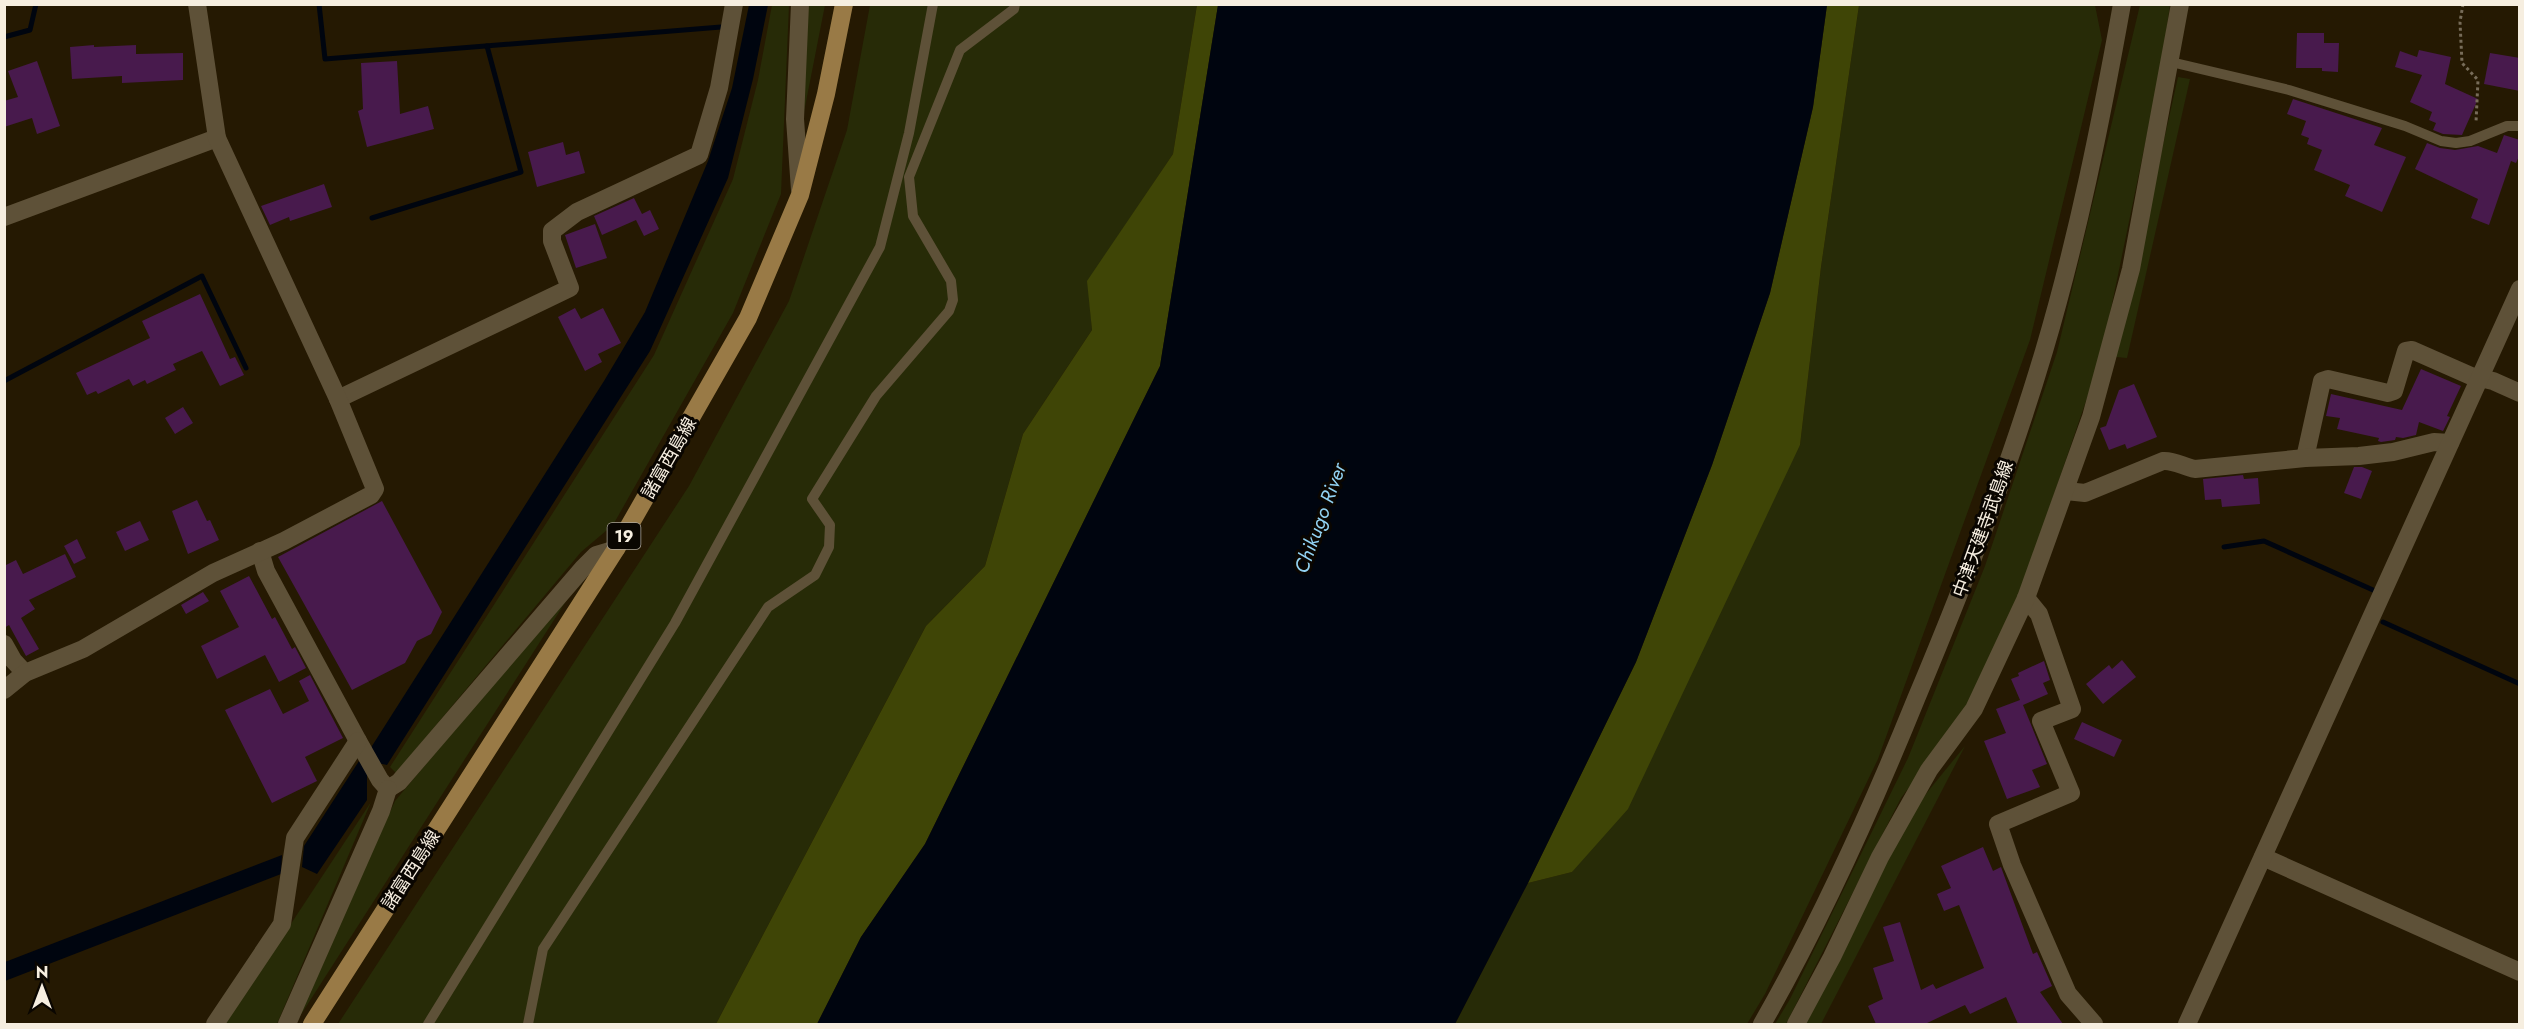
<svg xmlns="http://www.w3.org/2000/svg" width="2524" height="1029" viewBox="0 0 2524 1029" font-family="Jost,'Noto Sans JP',sans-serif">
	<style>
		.green { fill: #272b07 }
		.forest { fill: #3f4506 }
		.water { fill: #00050f }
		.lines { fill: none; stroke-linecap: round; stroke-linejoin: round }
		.stream { stroke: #00050f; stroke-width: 5 }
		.building { fill: #481a4d }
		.path { stroke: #776c59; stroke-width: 3; stroke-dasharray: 3 3; stroke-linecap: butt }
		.lane { stroke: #5e5138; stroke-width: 10 }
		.street { stroke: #5e5138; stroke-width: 18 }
		.secondary { stroke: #5e5138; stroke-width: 18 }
		.primary { stroke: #997a46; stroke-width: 18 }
		.labels { text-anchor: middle; stroke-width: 6; stroke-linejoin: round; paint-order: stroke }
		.shield { fill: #0a0601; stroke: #afa89d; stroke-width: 1.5 }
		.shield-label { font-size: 16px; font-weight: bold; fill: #f6eee0 }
		.street-label { font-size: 18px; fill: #f6eee0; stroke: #0a0601 }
		.water-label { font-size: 20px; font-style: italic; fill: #92d2f2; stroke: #0a0601 }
	</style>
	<rect width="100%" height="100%" fill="#251902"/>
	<g class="green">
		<path d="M772,5H789L781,194L733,313L613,525L581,552L396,773L390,767L654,355L733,179L758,80Z"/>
		<path d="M807,5H825L804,112Z"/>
		<path d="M870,5H1197L1173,154L1088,281L1092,330L1023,434L985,566L926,626L716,1024H338L689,486L789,301L847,130Z"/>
		<path d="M1859,5H2095L2102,40L2030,340L1878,759L1765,994L1747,1024H1455L1528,883L1572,872L1800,445L1821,267Z"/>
		<path d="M2140,5H2170L2161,67L2101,357L2019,597L1969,708L1901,798L1786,1024H1775L1790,999L1908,758L1985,566L2057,352Z"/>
		<path d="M2178,77L2190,79L2127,358L2116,357Z"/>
		<path d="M579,581L295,1024H293L395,801Z"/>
		<path d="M1965,746L1821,1024H1802L1916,806Z"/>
		<path d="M371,802L277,1024H225Z"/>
	</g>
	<g class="forest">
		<path d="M1197,5H1218L1160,366L925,844L861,937L817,1024H716L926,626L985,566L1023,434L1092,330L1087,281L1173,154Z"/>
		<path d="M1827,5H1859L1821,267L1800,445L1628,809L1572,872L1528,883L1636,662L1712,465L1770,293L1813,107Z"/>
	</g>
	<g class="water">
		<path d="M749,5H768L753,79L728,178L650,351L387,765L378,763L367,775V800L317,874L302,867L304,846L359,761L372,754V746L604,381L645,312L708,161L732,88Z"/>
		<path d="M1218,5H1827L1813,107L1770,293L1712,465L1636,662L1528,883L1455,1024H817L861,937L925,844L1160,366Z"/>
		<path d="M282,855L281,874L5,981V962Z"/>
	</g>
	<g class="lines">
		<g class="stream">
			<path d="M319,4L325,59L721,27"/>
			<path d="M4,37L30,30L36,4"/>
			<path d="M372,218L521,172L487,46"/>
			<path d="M4,381L202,276L246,368"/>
			<path d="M2224,547L2264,541L2373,590"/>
			<path d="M2383,622L2520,684"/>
		</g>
	</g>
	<g class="building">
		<path d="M2297,33H2324V43H2339L2338,72L2322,71V68H2296Z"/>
		<path d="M94,45V47L136,45V54L183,53V80L122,83V76L72,79L70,47Z"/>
		<path d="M2419,50L2451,57L2445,84L2478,99L2462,135L2443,134L2433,130L2436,123L2429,120L2432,112L2410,102L2422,75L2395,67L2400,51L2417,57Z"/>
		<path d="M2490,53L2520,58V91L2484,84Z"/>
		<path d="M37,61L60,126L37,134L32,118L4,127V101L18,97L8,71Z"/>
		<path d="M397,61L400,114L428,106L434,129L367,147L358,111L363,109L361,63Z"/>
		<path d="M2293,99L2382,128L2374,145L2406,157L2382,212L2345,196L2350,185L2314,170L2322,150L2307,144L2309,138L2301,135L2306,121L2287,114Z"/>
		<path d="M2504,135L2520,140V154L2516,163L2511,161L2489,225L2471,218L2478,199L2415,169L2427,143L2440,148L2455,150L2478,146L2497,153Z"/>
		<path d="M563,142L566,155L579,151L585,173L537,187L528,152Z"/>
		<path d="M324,184L332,207L290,221L289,217L270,225L261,206Z"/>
		<path d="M634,198L642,214L650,210L659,229L644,236L636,220L602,235L594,216Z"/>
		<path d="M595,224L607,258L576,268L565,235Z"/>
		<path d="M200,294L230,359L235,357L244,375L220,386L202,351L173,364L176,370L147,384L145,380L133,386L129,379L98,394L96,391L87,395L76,373L150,338L142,321Z"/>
		<path d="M575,308L581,319L603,308L621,343L598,354L602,362L585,371L558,317Z"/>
		<path d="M2421,369L2461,386L2447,416L2450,417L2443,431L2419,422L2416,435L2403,438L2396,437L2395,440L2381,442L2378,441L2379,438L2337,429L2340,418L2326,416L2331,394L2402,410Z"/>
		<path d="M2134,384L2157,437L2127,449L2125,444L2109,450L2100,428L2106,426L2119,390Z"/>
		<path d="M183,407L193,423L175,434L165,418Z"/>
		<path d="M2354,467H2362L2372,471L2361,499L2344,493Z"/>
		<path d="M2243,475L2244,479L2258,478L2260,504L2222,507L2221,499L2205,500L2203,479Z"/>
		<path d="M197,500L207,521L210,520L219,540L188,554L172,511Z"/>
		<path d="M382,501L442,612L431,634L417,641L405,663L352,690L278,557Z"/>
		<path d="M140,521L149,540L125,551L116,532Z"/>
		<path d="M77,539L86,558L74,564L64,546Z"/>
		<path d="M65,554L76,577L29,600L35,609L21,618L39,649L26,656L9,625L4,628V566L16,560L23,574Z"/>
		<path d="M249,576L272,619L275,617L292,649L295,647L306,668L279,682L265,655L217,679L201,646L239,627L220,591Z"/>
		<path d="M203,592L209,601L186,614L181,605Z"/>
		<path d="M2122,660L2136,677L2103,704L2086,684L2109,665L2112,669Z"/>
		<path d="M2044,661L2050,680L2043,683L2048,694L2023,705L2047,764L2032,770L2040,787L2007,799L1984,741L2006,733L1996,709L2020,700L2011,679L2019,676L2018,673Z"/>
		<path d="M310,675L343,738L305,757L317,781L272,803L225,710L270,689L283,714L309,701L299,681Z"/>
		<path d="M2082,722L2122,740L2114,757L2074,739Z"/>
		<path d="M1983,847L1993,871L2001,867L2033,954L2037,952L2052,986L2040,992L2063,1024H2018L2006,997L1970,1014L1965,1005L1925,1024H1876L1868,1006L1883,999L1873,968L1894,961L1883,927L1900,922L1921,990L1933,984L1936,989L1984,968L1959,905L1944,911L1937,894L1951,888L1941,866Z"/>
	</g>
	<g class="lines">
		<path class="path" d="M2463,4L2460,22L2462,63L2478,80L2476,122"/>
		<g class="lane">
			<path d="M2171,62L2289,90L2405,126L2441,141L2456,143L2470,141L2507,126H2520"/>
			<path d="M428,1024L675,623L880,247L909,133L933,4"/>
			<path d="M528,1024L543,949L768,607L815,575L829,547L830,525L812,499L876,396L949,311L953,300L951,281L913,216L909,177L960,50L1014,9L1015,4"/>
		</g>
		<g class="street">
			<path d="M800,190L795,119L800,4"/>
			<path d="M4,217L217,138"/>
			<path d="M338,399L570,288L552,241V231L577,212L699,155L719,88L734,4"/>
			<path d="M2305,458L2322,381L2328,379L2388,393L2394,391L2406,351L2412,350L2471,376L2493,381L2520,393"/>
			<path d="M2066,491L2085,493L2163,461C2174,460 2184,467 2195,469L2305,458L2359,456L2393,452L2434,442L2450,443"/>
			<path d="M260,551L266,571L358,741L380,780L388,789L399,782L583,568L596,555L616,549"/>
			<path d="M2026,598L2039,614L2072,709L2041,721L2071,793L1998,824L2012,865L2068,994L2094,1024"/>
			<path d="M4,644L13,660L25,673"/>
			<path d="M4,690L25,673L83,649L213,573L284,541L371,495L375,489L338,399L217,138L197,4"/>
			<path d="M2263,857L2520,972"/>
			<path d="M215,1024L282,924L295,838L358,741"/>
			<path d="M287,1024L381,811L388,789"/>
			<path d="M1796,1024L1832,957L1880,857L1929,770L1974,709L2026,598L2091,417L2131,269L2180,4"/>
			<path d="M2187,1024L2520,289"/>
		</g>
		<path class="secondary" d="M1762,1024C1821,921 1871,810 1916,699C1964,585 2009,469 2044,351C2078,237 2101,121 2122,4"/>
		<path class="primary" d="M312,1024L616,549L748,318L800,195L826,94L844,4"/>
	</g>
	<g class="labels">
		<rect class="shield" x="607.5" y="523" width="33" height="26" rx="4.5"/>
		<g class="shield-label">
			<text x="624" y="542">19</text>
		</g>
		<g class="street-label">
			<text transform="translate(669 458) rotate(-60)" y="6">諸富西島線</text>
			<text transform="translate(1983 529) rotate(-70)" y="6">中津天建寺武島線</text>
			<text transform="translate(411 870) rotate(-57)" y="6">諸富西島線</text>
		</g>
		<g class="water-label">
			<text transform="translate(1320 518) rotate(-70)" y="7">Chikugo River</text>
		</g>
	</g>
	<rect width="2524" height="1029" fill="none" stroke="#f6eee0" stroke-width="12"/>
	<g transform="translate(42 987)" stroke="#0a0601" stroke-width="4.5" paint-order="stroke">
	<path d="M0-4.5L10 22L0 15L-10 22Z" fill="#f6eee0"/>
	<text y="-9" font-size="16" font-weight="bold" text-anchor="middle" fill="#f6eee0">N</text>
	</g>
</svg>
